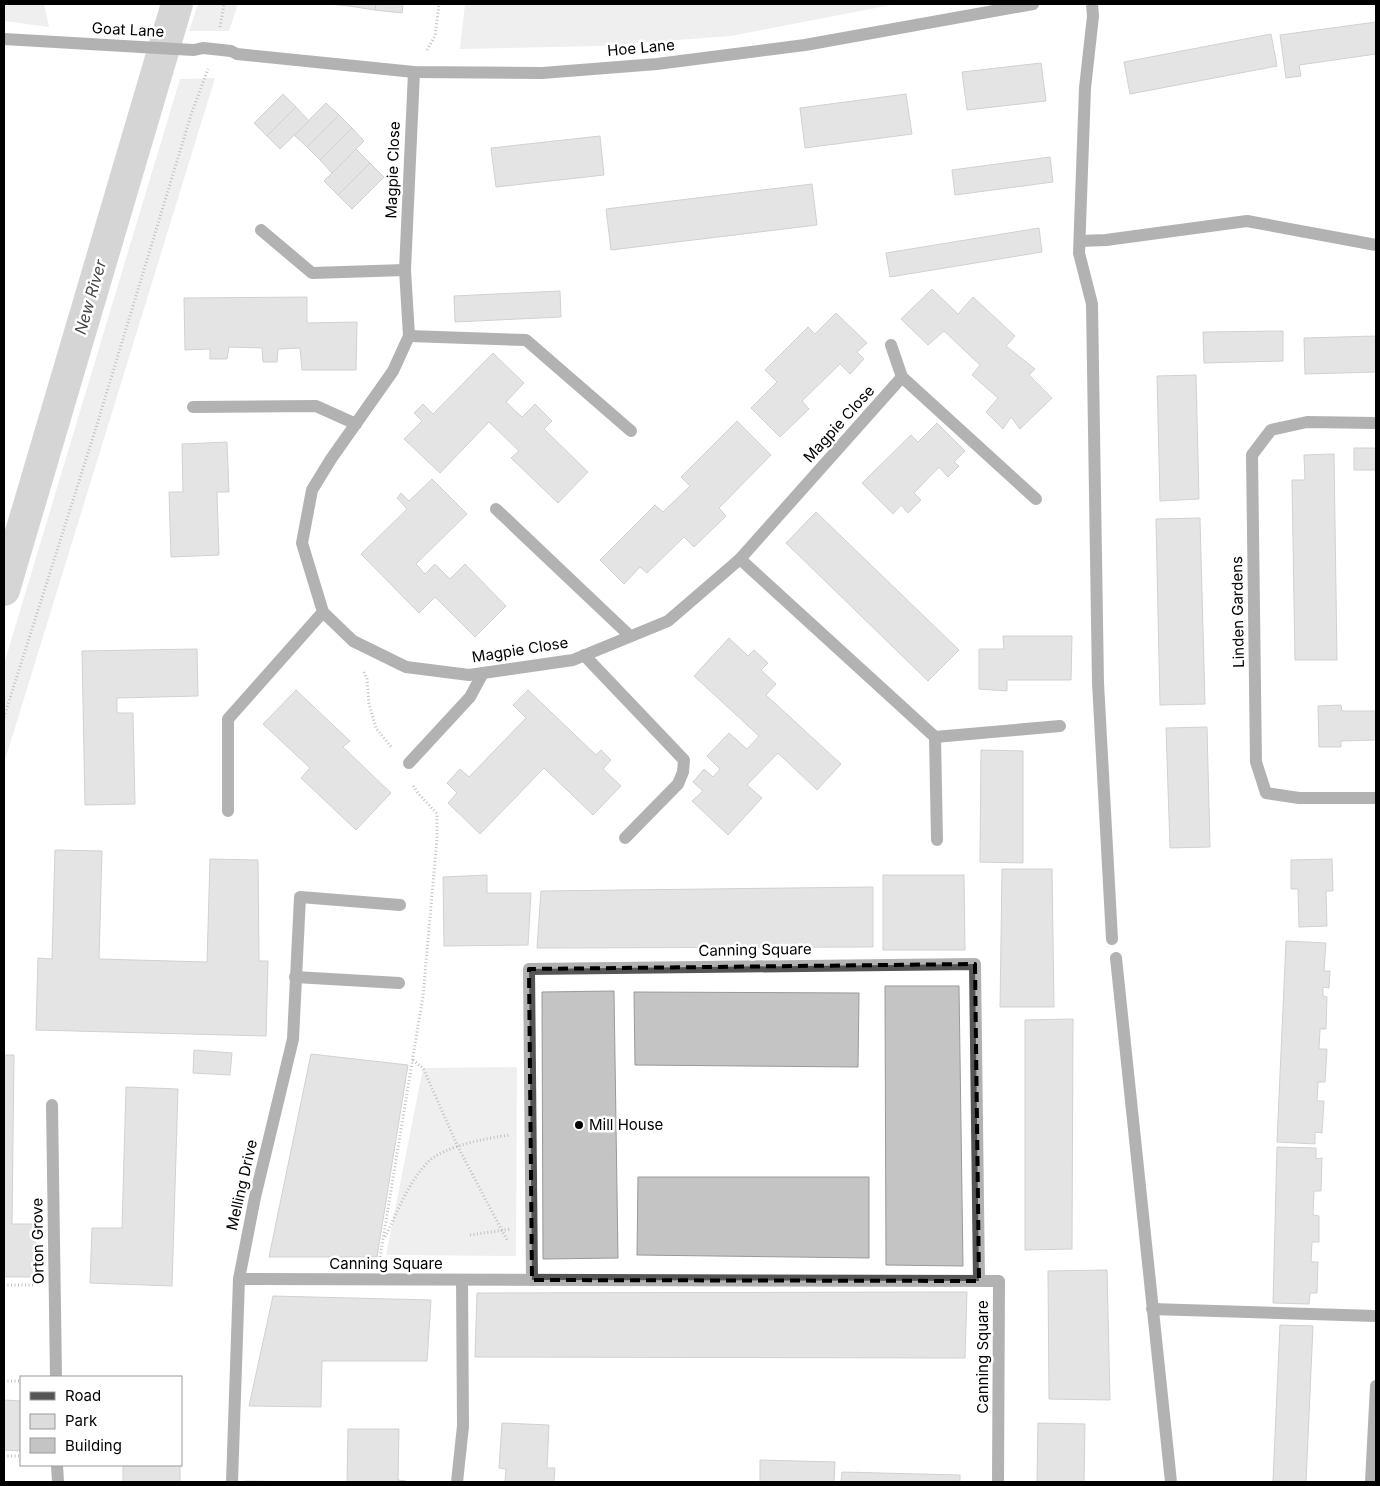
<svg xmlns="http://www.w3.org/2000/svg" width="1380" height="1486" viewBox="0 0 1380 1486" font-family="Inter,sans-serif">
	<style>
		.green { fill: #dcdcdc }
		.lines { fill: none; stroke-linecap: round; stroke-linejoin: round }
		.canal { stroke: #a3a3a3; stroke-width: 32 }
		.building { fill: #c4c4c4; stroke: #999 }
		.path { stroke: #777; stroke-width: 3; stroke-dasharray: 1 2.5; stroke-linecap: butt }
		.minor { stroke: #555; stroke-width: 12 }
		.marked { fill: none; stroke: #000; stroke-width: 4; stroke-dasharray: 10 6; stroke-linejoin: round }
		.poi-dot { fill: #000; stroke: #fff; stroke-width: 2 }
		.labels { text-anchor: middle; stroke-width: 5; stroke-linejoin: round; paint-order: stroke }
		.street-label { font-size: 15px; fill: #000; stroke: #fff }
		.poi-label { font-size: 15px; fill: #000; stroke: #fff; text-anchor: start }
		.water-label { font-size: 16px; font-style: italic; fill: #444; stroke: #fff }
	</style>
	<rect width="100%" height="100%" fill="#fff"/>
	<g class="green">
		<path d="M4,4H44L49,27L4,21Z"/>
		<path d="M198,4H238L229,31H189Z"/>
		<path d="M465,4H896L731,36L599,46L460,49Z"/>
		<path d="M215,78L18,718L4,763V664L180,79Z"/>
		<path d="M517,1067L516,1256L386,1255L423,1068Z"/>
	</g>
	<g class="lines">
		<path class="canal" d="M4,590L177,4"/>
	</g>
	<g class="building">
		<path d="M328,4H349V6Z"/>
		<path d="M349,4H376L375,10L349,6Z"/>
		<path d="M376,4H403L402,13L375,10Z"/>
		<path d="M1376,22V54L1299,65L1301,76L1286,78L1280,35Z"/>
		<path d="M1271,34L1277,66L1130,94L1124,62Z"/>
		<path d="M1041,63L1046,101L967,110L962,72Z"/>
		<path d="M283,94L296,107L267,136L254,123Z"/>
		<path d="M906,94L912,134L805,148L800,108Z"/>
		<path d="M326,103L339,115L307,147L294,135Z"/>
		<path d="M296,107L309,121L280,149L267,136Z"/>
		<path d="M339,115L352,128L320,160L307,147Z"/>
		<path d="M352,128L364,141L332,173L320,160Z"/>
		<path d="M600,136L604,175L496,187L491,148Z"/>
		<path d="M356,149L370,163L338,195L324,181Z"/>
		<path d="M1050,157L1053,182L955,195L952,170Z"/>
		<path d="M370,163L384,177L352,209L338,195Z"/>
		<path d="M812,184L817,225L611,250L606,209Z"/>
		<path d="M1039,228L1042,252L890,277L886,253Z"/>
		<path d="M932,289L958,314L973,297L1015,336L1006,346L1035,369L1029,375L1052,398L1020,429L1011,417L1003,429L986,412L998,398L972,375L980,365L944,331L928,345L901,319Z"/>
		<path d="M560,291L561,317L455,322L454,296Z"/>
		<path d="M307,297V323L357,322L356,370H302L300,348L278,349L277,362H263L262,348L229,347L227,359H210V349L185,350L184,298Z"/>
		<path d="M836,313L867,343L857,352L864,359L850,374L840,364L802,401L809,409L780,437L751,408L777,382L765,370L808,327L815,334Z"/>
		<path d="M1283,331V361L1204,363L1203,332Z"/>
		<path d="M1376,336V372L1305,374L1304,338Z"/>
		<path d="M493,353L524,383L506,402L522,417L535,404L552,421L544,429L588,472L558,503L511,458L519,451L489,422L440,473L404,439L422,421L414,413L423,404L433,414Z"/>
		<path d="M1196,375L1199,499L1160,501L1157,376Z"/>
		<path d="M737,421L771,455L719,508L726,516L694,547L684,537L647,573L640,567L624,584L600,560L655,505L663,512L690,486L681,477Z"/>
		<path d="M937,423L965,451L954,462L959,466L948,477L939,467L914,493L921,500L908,513L901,505L893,514L862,483L911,435L918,442Z"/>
		<path d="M227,442L229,492H217L219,555L171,557L169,492H183L182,444Z"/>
		<rect x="1354" y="448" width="22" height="22"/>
		<path d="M1334,454L1337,660H1295L1292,480H1305L1304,455Z"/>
		<path d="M432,479L467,514L416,564L425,574L435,564L450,579L465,564L506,606L475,637L435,597L419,613L361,554L407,509L397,498L401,493L409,501Z"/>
		<path d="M816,512L959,650L928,681L786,543Z"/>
		<path d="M1200,518L1205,704L1160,705L1156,519Z"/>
		<path d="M1003,636H1072L1071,680H1007V691L979,689V649H1004Z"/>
		<path d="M729,638L748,656L754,650L768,663L761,670L776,684L766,695L841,764L817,790L778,753L747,785L762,798L728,835L692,801L703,791L693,782L704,769L713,777L720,769L707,756L729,733L747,749L759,736L694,676Z"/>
		<path d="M197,649L198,696L117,698V713H133L135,804L85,805L82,651Z"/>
		<path d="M296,690L350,741L343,747L391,793L356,830L301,778L310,768L263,724Z"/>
		<path d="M528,690L596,755L601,750L611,760L603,769L621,786L593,815L544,768L480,834L448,803L457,793L447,783L460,769L469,777L526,718L513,705Z"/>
		<path d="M1341,705L1342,711H1376V740L1341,741V747H1319L1318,706Z"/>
		<path d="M1207,727L1210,847L1170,848L1166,728Z"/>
		<path d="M981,750L1023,751V863L980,862Z"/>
		<path d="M55,850L102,851L99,959L207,962L210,859L258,860L259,961H268L266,1036L36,1030L38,958L52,959Z"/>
		<path d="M1332,859L1333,891H1326L1327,926L1299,927L1298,889H1291V860Z"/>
		<path d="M1002,869H1052L1054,1007H1000Z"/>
		<path d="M487,875V893H531L528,945L444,946L443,877Z"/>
		<path d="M883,875H964L965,950H883Z"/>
		<path d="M873,887V947L537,948L541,891Z"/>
		<path d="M1286,941L1326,943L1324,971H1330L1329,988L1323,987V996L1327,997L1326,1029H1320L1319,1049H1327L1325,1082H1318L1317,1101H1324L1322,1133L1315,1132V1144L1277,1142Z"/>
		<path d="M885,986H959L963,1266L886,1265Z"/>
		<path d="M614,991L618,1258L543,1259L542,992Z"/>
		<path d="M634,992L859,993L858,1067L635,1065Z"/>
		<path d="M1073,1019L1072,1249L1025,1250V1020Z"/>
		<path d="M194,1050L232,1053L230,1075L193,1073Z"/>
		<path d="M311,1054L408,1065L377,1257H269Z"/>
		<path d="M4,1055H14L12,1224H36V1277H4Z"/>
		<path d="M126,1087L178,1089L172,1286L90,1283L92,1228H122Z"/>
		<path d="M1277,1147L1316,1148V1159L1322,1158L1321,1191H1314L1313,1215L1319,1216V1242H1312L1311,1262H1318L1317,1293H1310L1309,1304L1273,1303Z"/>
		<path d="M638,1177H869V1258L637,1255Z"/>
		<path d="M1107,1270L1110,1400L1049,1399L1048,1271Z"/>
		<path d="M967,1292L965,1358L475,1357L477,1293Z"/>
		<path d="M273,1296L431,1300L427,1361H322L321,1407L249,1406Z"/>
		<path d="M1280,1325L1313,1326L1306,1482L1273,1481Z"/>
		<path d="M4,1400L21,1401V1451L4,1450Z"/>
		<path d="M502,1423L549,1425L547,1468H555L554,1482H505L506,1469L499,1468Z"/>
		<path d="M1038,1423L1085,1424L1084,1482H1037Z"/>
		<path d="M348,1429H399L398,1480L406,1481V1482H347Z"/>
		<path d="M760,1460L835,1462L834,1482H760Z"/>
		<rect x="123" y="1465" width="57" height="17"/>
		<path d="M842,1472L960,1475V1482H841Z"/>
		<path d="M245,1481L320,1482H245Z"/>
	</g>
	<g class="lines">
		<g class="path">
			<path d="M220,27L224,4"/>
			<path d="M427,50L435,36L439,4"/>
			<path d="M364,672L367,679L369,704L376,728L392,748"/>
			<path d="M4,717L95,431L191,115L208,69"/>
			<path d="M413,1060L423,1068L458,1147L508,1242"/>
			<path d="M470,1235L511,1229"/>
			<path d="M385,1237C397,1213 408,1183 427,1163C443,1146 487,1138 510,1135"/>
			<path d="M380,1257L423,996L437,839V814L418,793L412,784"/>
			<path d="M4,1285H33"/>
			<path d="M4,1381H21"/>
			<path d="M4,1456H21"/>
		</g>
		<g class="minor">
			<path d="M1092,4L1093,16L1085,88L1079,253L1092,304L1098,683L1112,939"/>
			<path d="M4,39L158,48L194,50L203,48L231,51L237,54L414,72L542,73L657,64L805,45L1033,4"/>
			<path d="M414,72L405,270L409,336L393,371L331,459L312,490L302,543L323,612L353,641L406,667L469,675L573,660L668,621L740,559L902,377"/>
			<path d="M261,230L312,273L405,270"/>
			<path d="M1080,241L1106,240L1247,221L1376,245"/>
			<path d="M409,336L526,340L631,431"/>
			<path d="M891,345L902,377L1036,499"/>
			<path d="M193,407L316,406L356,424"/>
			<path d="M1376,423L1307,422L1271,430L1252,455L1256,762L1266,793L1299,798H1376"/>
			<path d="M496,509L630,636"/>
			<path d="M740,559L935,737L937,840"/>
			<path d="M584,655L684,760L683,772L678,784L625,838"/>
			<path d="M935,737L1060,726"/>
			<path d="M409,763L470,697L483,673"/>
			<path d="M228,811V719L323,612"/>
			<path d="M1116,958L1171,1482"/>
			<path d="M295,977L399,983"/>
			<path d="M52,1105L56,1377"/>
			<path d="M239,1279L999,1281L998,1482"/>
			<path d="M532,1280L529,969L975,964L979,1281"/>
			<path d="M1152,1309L1376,1316"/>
			<path d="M57,1465L58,1482"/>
			<path d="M232,1482L239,1279L255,1197L293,1039L300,897L400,905"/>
			<path d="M457,1482L463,1426L462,1280"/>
			<path d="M1371,1482L1376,1386"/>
		</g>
	</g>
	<path d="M0 0H1380V1486H0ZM975,964L979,1281L532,1280L529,969Z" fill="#fff" fill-opacity=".55" fill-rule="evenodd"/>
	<path class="marked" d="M975,964L979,1281L532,1280L529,969Z"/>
	<circle class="poi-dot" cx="579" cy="1125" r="5"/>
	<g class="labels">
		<g class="street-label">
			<text transform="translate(128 30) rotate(3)" y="5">Goat Lane</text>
			<text transform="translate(641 48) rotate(-5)" y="5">Hoe Lane</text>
			<text transform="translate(393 170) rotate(-88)" y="5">Magpie Close</text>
			<text transform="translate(839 424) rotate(-48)" y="5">Magpie Close</text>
			<text transform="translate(1238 612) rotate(-91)" y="5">Linden Gardens</text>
			<text transform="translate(520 650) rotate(-9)" y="5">Magpie Close</text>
			<text transform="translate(755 950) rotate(-1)" y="5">Canning Square</text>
			<text transform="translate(242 1185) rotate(-77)" y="5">Melling Drive</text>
			<text transform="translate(38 1241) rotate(-91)" y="5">Orton Grove</text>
			<text x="386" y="1269">Canning Square</text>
			<text transform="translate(983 1357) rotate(-90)" y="5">Canning Square</text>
		</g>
		<g class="poi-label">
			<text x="589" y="1130">Mill House</text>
		</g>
		<g class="water-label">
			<text transform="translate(90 297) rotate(-74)" y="6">New River</text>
		</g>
	</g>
	<rect width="1380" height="1486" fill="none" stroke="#000000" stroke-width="10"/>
	<rect x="20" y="1376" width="162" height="90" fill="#ffffff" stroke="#999999"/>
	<rect x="30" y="1392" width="25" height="8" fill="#555555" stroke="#999999"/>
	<text x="65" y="1401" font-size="15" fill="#000000">Road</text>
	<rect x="30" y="1414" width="25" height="15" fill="#dcdcdc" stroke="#999999"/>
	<text x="65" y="1426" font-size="15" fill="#000000">Park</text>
	<rect x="30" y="1438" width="25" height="15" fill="#c4c4c4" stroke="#999999"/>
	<text x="65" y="1451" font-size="15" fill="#000000">Building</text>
</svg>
